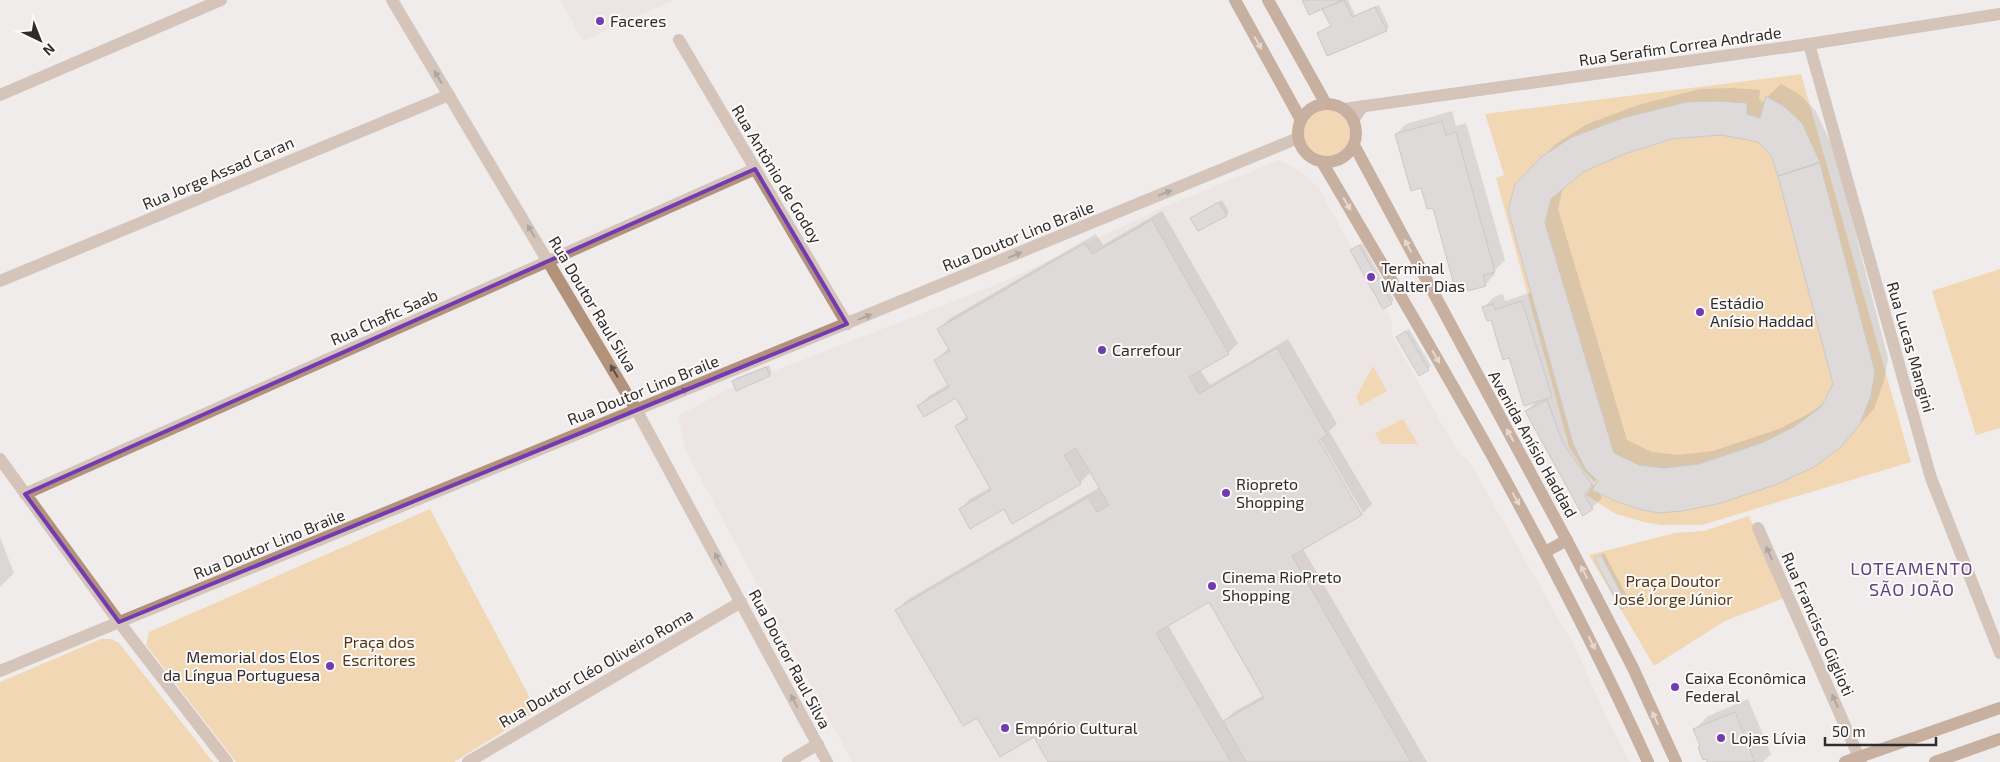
<svg xmlns="http://www.w3.org/2000/svg" width="2000" height="762" viewBox="0 0 2000 762" font-family="'Exo 2',sans-serif">
	<style>
		.built { fill: #e9dcd9 }
		.green { fill: #f2bc70 }
		.shadow { fill: #0003; fill-rule: evenodd }
		.building { fill: #c7c3c3; stroke: #9f9b9b }
		.lines { fill: none; stroke-linecap: round; stroke-linejoin: round }
		.minor { stroke: #b3927c; stroke-width: 12 }
		.tertiary { stroke: #b3927c; stroke-width: 12 }
		.secondary { stroke: #956645; stroke-width: 12 }
		.oneway { fill: #d4bfb1 }
		.oneway2 { fill: #5d5048 }
		.marked { fill: none; stroke: #723bb2; stroke-width: 4; stroke-linejoin: round }
		.poi-dot { fill: #723bb2; stroke: #fefaf9; stroke-width: 2 }
		.labels { text-anchor: middle; stroke-width: 4; stroke-linejoin: round; paint-order: stroke }
		.poi-label { font-size: 16px; fill: #2e2d2c; stroke: #fefaf9; text-anchor: start }
		.street-label { font-size: 16px; fill: #2e2d2c; stroke: #fefaf9 }
		.park-label { font-size: 16px; fill: #4f3817; stroke: #fefaf9 }
		.neighbourhood-label { font-size: 18px; letter-spacing: 1px; fill: #5f4683; stroke: #fefaf9 }
	</style>
	<rect width="100%" height="100%" fill="#f0eceb"/>
	<g class="built">
		<path d="M560,0H674L583,41Z"/>
		<path d="M1279,160L1301,171L1319,188L1392,321V336L1458,452L1469,461L1576,649L1605,714L1630,762H852L686,451L678,416L730,388L1003,282L1159,209Z"/>
	</g>
	<g class="green">
		<path d="M1801,74L1911,462L1702,525H1660L1644,522L1616,514L1586,495L1595,482L1584,471L1569,446L1496,178L1504,175L1485,114Z"/>
		<circle cx="1327" cy="133" r="23"/>
		<path d="M2000,269V428L1976,435L1932,291Z"/>
		<path d="M1373,366L1387,391L1360,406L1356,397Z"/>
		<path d="M1403,419L1418,444H1381L1375,433Z"/>
		<path d="M430,509L537,711L454,762H236L146,645L149,632Z"/>
		<path d="M1749,516L1784,598L1725,621L1654,666L1589,555L1675,533L1704,531Z"/>
		<path d="M101,639H111L119,643L213,762H0V682Z"/>
	</g>
	<g class="shadow">
		<path d="M1303,0H1348L1355,15L1379,5L1389,27L1386,30L1318,34L1332,26L1324,10Z"/>
		<path d="M1781,84L1799,94L1815,110L1833,147L1888,358L1884,381L1874,409L1840,446L1598,491L1602,498L1592,508L1526,411L1537,401L1484,307L1494,297L1503,294L1505,301L1532,292L1542,158L1556,144L1587,124L1638,105L1700,89L1731,88L1760,90L1759,100L1766,103L1767,97ZM1721,134L1759,141L1773,156L1780,176L1834,384L1825,402L1810,413L1779,429L1713,451L1678,455L1652,452L1627,440L1558,209L1563,187L1582,171L1623,153L1671,137ZM1597,479L1600,481L1596,487L1593,484Z"/>
		<path d="M1452,111L1456,126L1466,123L1505,260L1494,271L1495,274L1485,285L1422,186L1396,134L1406,124Z"/>
		<path d="M1222,200L1229,212L1226,215L1192,218Z"/>
		<path d="M1162,211L1238,343L1228,353L1200,369L1210,385L1288,339L1337,424L1329,431L1372,504L1362,514L1303,549L1427,762H1049L1034,736L978,716L897,610L907,600L1100,487L1091,471L1080,483L1004,507L960,509L970,499L991,487L956,426L967,416L956,397L919,406L929,396L949,384L935,361L949,348L939,329L949,319L1096,234L1103,245ZM1317,434L1363,513H1360L1315,435ZM1209,601L1264,695L1234,712L1224,722L1168,625Z"/>
		<path d="M1362,243L1394,300L1391,303L1352,250Z"/>
		<path d="M1409,329L1431,366L1428,369L1398,337Z"/>
		<path d="M769,365L772,372L769,375L733,381L736,378Z"/>
		<path d="M0,537L14,573L0,587Z"/>
		<path d="M1604,553L1630,602L1627,605L1596,559Z"/>
		<path d="M1748,699L1771,754L1763,762H1708L1695,729L1708,716Z"/>
	</g>
	<g class="building">
		<path d="M1302,0H1343L1309,15Z"/>
		<path d="M1344,0L1352,17L1375,7L1387,31L1327,56L1317,33L1331,26L1322,9Z"/>
		<path d="M1766,96L1785,107L1802,123L1820,162L1778,176L1771,156L1758,142L1721,135L1672,139L1624,154L1583,172L1551,199L1545,223L1614,453L1639,465L1664,468L1699,464L1764,442L1795,426L1821,407L1833,384L1778,176L1820,163L1875,372L1871,396L1860,424L1841,447L1814,467L1775,485L1718,504L1682,511L1659,513L1638,509L1615,501L1592,490L1598,481L1586,470L1573,444L1508,210L1515,184L1541,157L1572,137L1623,118L1686,102L1717,101L1747,103V114L1760,118Z"/>
		<path d="M1442,121L1446,135L1456,132L1495,272L1483,275L1486,286L1468,291L1466,282L1454,285L1433,208L1427,209L1421,188L1411,191L1395,134Z"/>
		<path d="M1219,202L1227,216L1198,231L1190,218Z"/>
		<path d="M1152,220L1229,354L1189,377L1199,394L1277,348L1327,435L1319,440L1362,515L1292,556L1411,762H1246L1223,721L1264,698L1209,602L1156,633L1231,762H1048L1034,737L1000,757L977,718L963,726L895,610L1088,497L1097,512L1109,505L1076,448L1064,455L1081,484L1012,524L1004,509L970,529L959,509L991,490L955,426L968,419L956,398L924,417L917,406L949,387L934,360L950,351L937,329L1085,243L1092,254Z"/>
		<path d="M1359,245L1392,304L1383,309L1350,250Z"/>
		<path d="M1522,301L1552,397L1524,406L1509,358L1503,360L1491,320L1487,321L1482,307L1493,304L1495,310Z"/>
		<path d="M1406,331L1429,370L1419,376L1396,337Z"/>
		<path d="M766,367L770,376L736,391L732,381Z"/>
		<path d="M1547,400L1563,443L1592,485L1584,495L1593,509L1583,516L1525,411Z"/>
		<path d="M1601,555L1628,606L1621,609L1594,558Z"/>
		<path d="M1735,712L1755,762H1707L1706,759L1703,760L1698,747L1700,746L1693,729Z"/>
	</g>
	<g class="lines">
		<g class="minor">
			<path d="M392,0L637,411L827,762"/>
			<path d="M679,40L847,324"/>
			<path d="M1809,44L1931,478L2000,653"/>
			<path d="M0,95L221,0"/>
			<path d="M0,281L449,95"/>
			<path d="M0,459L119,622L227,762"/>
			<path d="M25,494L755,169"/>
			<path d="M1758,528L1861,762"/>
			<path d="M0,671L1298,138"/>
			<path d="M468,762L741,602"/>
			<path d="M788,762L818,744"/>
		</g>
		<g class="tertiary">
			<path d="M1344,109L1809,44L2000,14"/>
			<path d="M1353,120L1363,106"/>
		</g>
		<g class="secondary">
			<path d="M1235,0L1301,120"/>
			<path d="M1268,0L1326,104"/>
			<circle cx="1327" cy="133" r="29"/>
			<path d="M1354,145L1572,550L1633,668L1676,762"/>
			<path d="M1322,162C1438,358 1554,555 1648,762"/>
			<path d="M1545,552L1567,540"/>
			<path d="M1845,762L2000,708"/>
			<path d="M1935,762L2000,739"/>
		</g>
	</g>
	<defs><path id="oneway-solid" d="M-6-.8H1V-3.2L6.5 0L1 3.2V.8H-6Z" transform="scale(1.25)"/></defs>
	<g class="oneway">
		<use href="#oneway-solid" transform="translate(1258 43) rotate(61)"/>
		<use href="#oneway-solid" transform="translate(1347 204) rotate(60)"/>
		<use href="#oneway-solid" transform="translate(1408 246) rotate(-118)"/>
		<use href="#oneway-solid" transform="translate(1436 357) rotate(60)"/>
		<use href="#oneway-solid" transform="translate(1510 435) rotate(-119)"/>
		<use href="#oneway-solid" transform="translate(1516 499) rotate(61)"/>
		<use href="#oneway-solid" transform="translate(1584 572) rotate(-117)"/>
		<use href="#oneway-solid" transform="translate(1592 643) rotate(63)"/>
		<use href="#oneway-solid" transform="translate(1655 718) rotate(-115)"/>
	</g>
	<g class="oneway2">
		<use href="#oneway-solid" transform="translate(438 77) rotate(-121)"/>
		<use href="#oneway-solid" transform="translate(1165 193) rotate(-22)"/>
		<use href="#oneway-solid" transform="translate(531 231) rotate(-121)"/>
		<use href="#oneway-solid" transform="translate(1015 255) rotate(-22)"/>
		<use href="#oneway-solid" transform="translate(865 317) rotate(-22)"/>
		<use href="#oneway-solid" transform="translate(614 371) rotate(-121)"/>
		<use href="#oneway-solid" transform="translate(682 392) rotate(-22)"/>
		<use href="#oneway-solid" transform="translate(1769 553) rotate(-114)"/>
		<use href="#oneway-solid" transform="translate(718 559) rotate(-118)"/>
		<use href="#oneway-solid" transform="translate(794 701) rotate(-118)"/>
		<use href="#oneway-solid" transform="translate(1835 701) rotate(-114)"/>
	</g>
	<path d="M0 0H2000V762H0ZM755,169L847,324L119,622L25,494Z" fill="#f0eceb" fill-opacity=".55" fill-rule="evenodd"/>
	<path class="marked" d="M755,169L847,324L119,622L25,494Z"/>
	<g class="poi-dot">
		<circle cx="600" cy="21" r="5"/>
		<circle cx="1371" cy="277" r="5"/>
		<circle cx="1700" cy="312" r="5"/>
		<circle cx="1102" cy="350" r="5"/>
		<circle cx="1226" cy="493" r="5"/>
		<circle cx="1212" cy="586" r="5"/>
		<circle cx="330" cy="666" r="5"/>
		<circle cx="1675" cy="687" r="5"/>
		<circle cx="1005" cy="728" r="5"/>
		<circle cx="1721" cy="738" r="5"/>
	</g>
	<g class="labels">
		<g class="poi-label">
			<text x="610" y="27">Faceres</text>
			<text x="1381" y="274">Terminal<tspan x="1381" dy="18">Walter Dias</tspan></text>
			<text x="1710" y="309">Estádio<tspan x="1710" dy="18">Anísio Haddad</tspan></text>
			<text x="1112" y="356">Carrefour</text>
			<text x="1236" y="490">Riopreto<tspan x="1236" dy="18">Shopping</tspan></text>
			<text x="1222" y="583">Cinema RioPreto<tspan x="1222" dy="18">Shopping</tspan></text>
			<text x="320" y="663" text-anchor="end">Memorial dos Elos<tspan x="320" dy="18">da Língua Portuguesa</tspan></text>
			<text x="1685" y="684">Caixa Econômica<tspan x="1685" dy="18">Federal</tspan></text>
			<text x="1015" y="734">Empório Cultural</text>
			<text x="1731" y="744">Lojas Lívia</text>
		</g>
		<g class="street-label">
			<text transform="translate(1680 46) rotate(-8)" y="6">Rua Serafim Correa Andrade</text>
			<text transform="translate(218 173) rotate(-23)" y="6">Rua Jorge Assad Caran</text>
			<text transform="translate(777 174) rotate(59)" y="6">Rua Antônio de Godoy</text>
			<text transform="translate(1018 236) rotate(-22)" y="6">Rua Doutor Lino Braile</text>
			<text transform="translate(593 304) rotate(59)" y="6">Rua Doutor Raul Silva</text>
			<text transform="translate(384 317) rotate(-24)" y="6">Rua Chafic Saab</text>
			<text transform="translate(1911 347) rotate(74)" y="6">Rua Lucas Mangini</text>
			<text transform="translate(643 390) rotate(-22)" y="6">Rua Doutor Lino Braile</text>
			<text transform="translate(1533 444) rotate(61)" y="6">Avenida Anísio Haddad</text>
			<text transform="translate(269 544) rotate(-22)" y="6">Rua Doutor Lino Braile</text>
			<text transform="translate(1818 624) rotate(66)" y="6">Rua Francisco Giglioti</text>
			<text transform="translate(790 659) rotate(62)" y="6">Rua Doutor Raul Silva</text>
			<text transform="translate(596 668) rotate(-30)" y="6">Rua Doutor Cléo Oliveiro Roma</text>
		</g>
		<g class="park-label">
			<text x="1673" y="587">Praça Doutor<tspan x="1673" dy="18">José Jorge Júnior</tspan></text>
			<text x="379" y="648">Praça dos<tspan x="379" dy="18">Escritores</tspan></text>
		</g>
		<g class="neighbourhood-label">
			<text x="1912" y="575">LOTEAMENTO<tspan x="1912" dy="21">SÃO JOÃO</tspan></text>
		</g>
	</g>
	<g transform="translate(40 40) rotate(137)" stroke="#fefaf9" stroke-width="4" paint-order="stroke">
	<path d="M0-4L9 19L0 12L-9 19Z" fill="#2e2d2c"/>
	<text y="-8" font-size="14" font-weight="bold" text-anchor="middle" fill="#2e2d2c">N</text>
	</g>
	<path d="M1825 737v8h111v-8" fill="none" stroke="#2e2d2c" stroke-width="2.5"/>
	<text x="1832" y="737" font-size="15" fill="#2e2d2c" stroke="#fefaf9" stroke-width="4" paint-order="stroke">50 m</text>
</svg>
